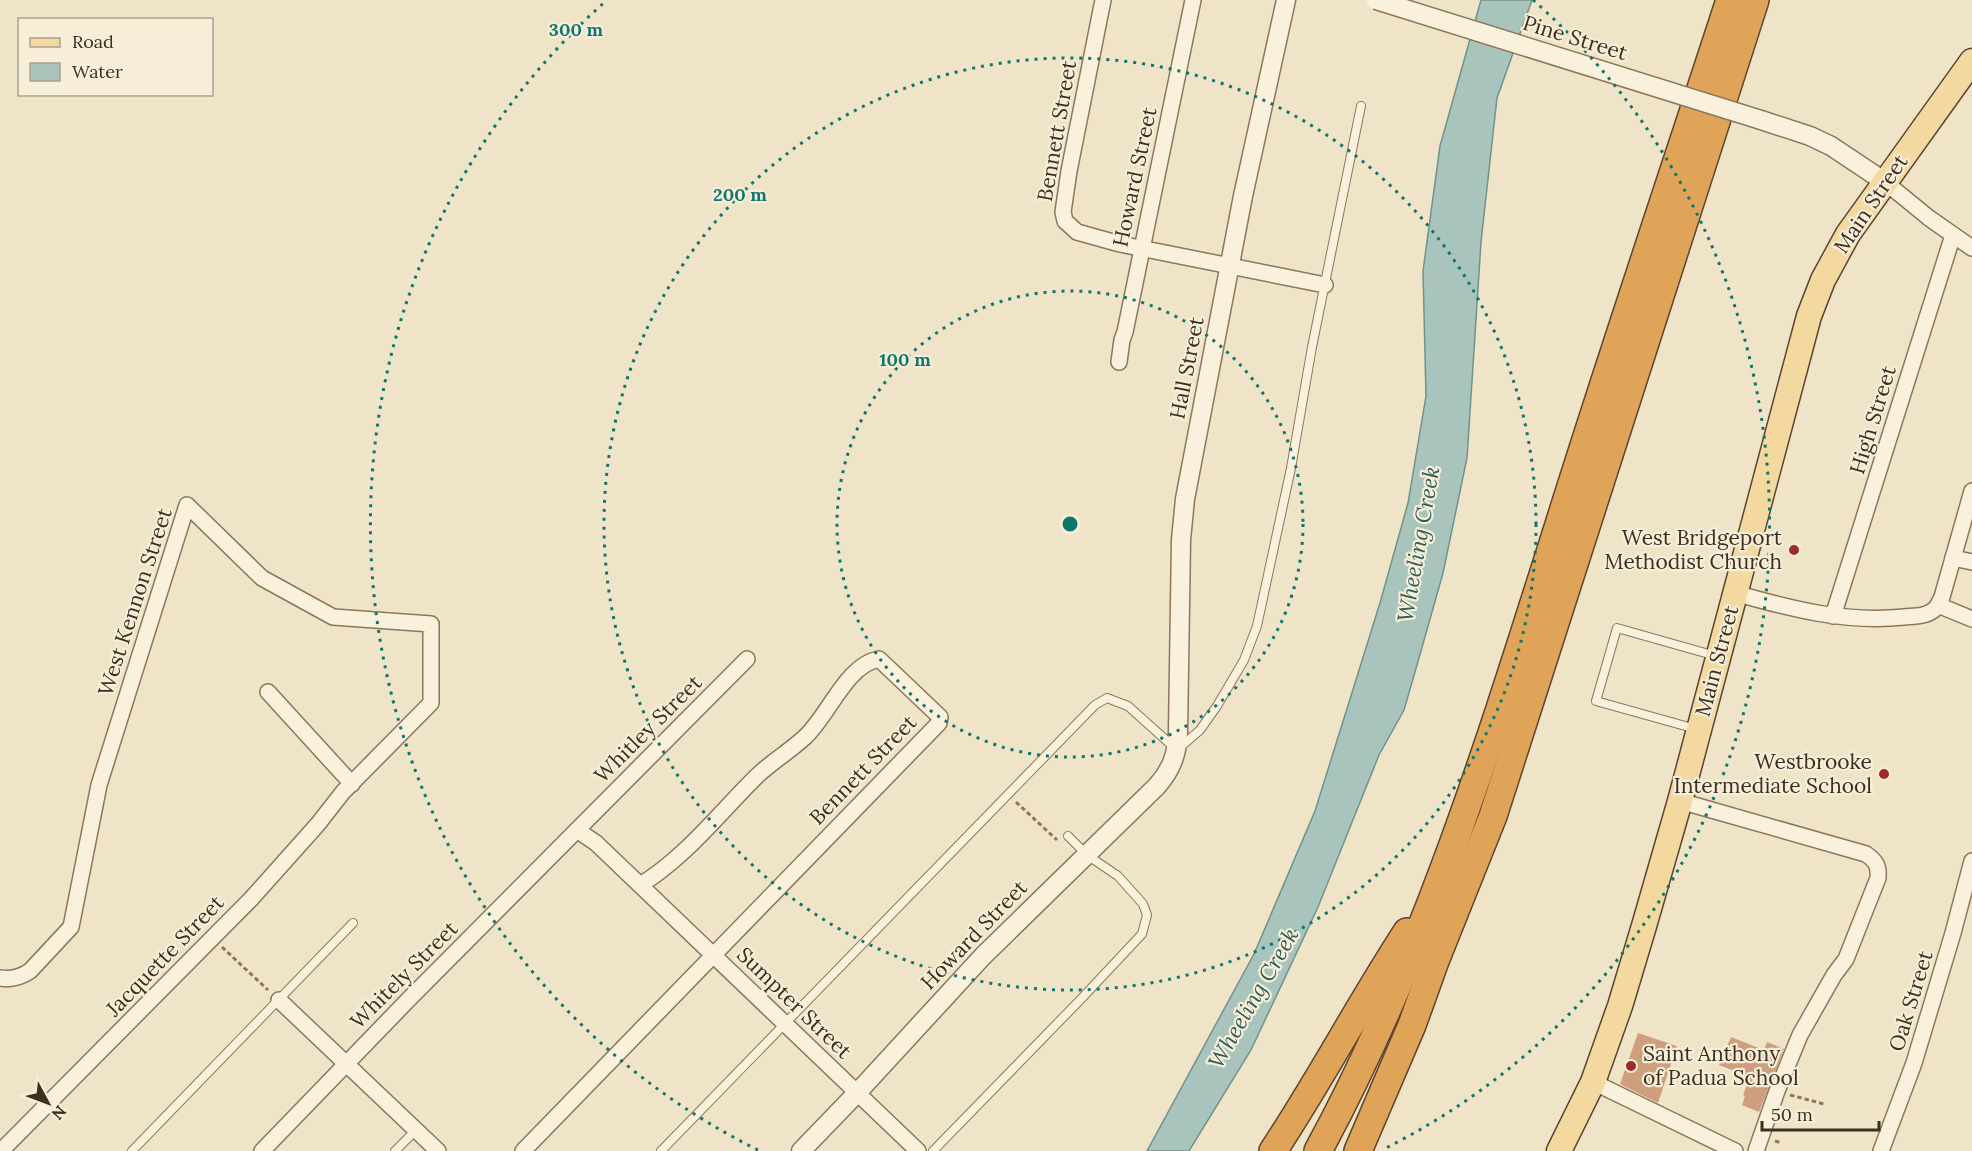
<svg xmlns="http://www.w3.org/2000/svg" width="1972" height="1151" viewBox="0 0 1972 1151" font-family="Lora,serif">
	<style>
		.water { fill: #a9c4bc; stroke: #6f938a; stroke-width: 1.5 }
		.building { fill: #cf9f7d }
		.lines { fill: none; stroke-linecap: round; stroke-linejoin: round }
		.service-casing { stroke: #8d765c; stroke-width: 10 }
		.minor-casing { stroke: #8d765c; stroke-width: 18 }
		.tertiary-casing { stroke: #8d765c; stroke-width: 21 }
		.primary-casing { stroke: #5b4430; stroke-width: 27 }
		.motorway-casing { stroke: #5b4430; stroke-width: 30 }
		.path { stroke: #8d765c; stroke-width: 3; stroke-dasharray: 4.5 3; stroke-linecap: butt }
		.service { stroke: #faf1dc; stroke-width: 8 }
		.minor { stroke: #faf1dc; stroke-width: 15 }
		.tertiary { stroke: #faf1dc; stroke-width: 18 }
		.primary { stroke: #f3d9a0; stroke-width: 24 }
		.motorway { stroke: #e0a458; stroke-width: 27 }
		.tertiary-bridge-casing { stroke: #8d765c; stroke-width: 21; stroke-linecap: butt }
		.tertiary-bridge { stroke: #faf1dc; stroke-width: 18 }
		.ring { fill: none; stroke: #0f766e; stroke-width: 3; stroke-dasharray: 3 6 }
		.poi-dot { fill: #9e2a2b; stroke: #f7eed8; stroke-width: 2 }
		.labels { text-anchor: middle; stroke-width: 4.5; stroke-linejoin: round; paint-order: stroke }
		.street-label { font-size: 21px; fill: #3d2e20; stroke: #f7eed8 }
		.poi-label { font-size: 21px; fill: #3d2e20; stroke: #f7eed8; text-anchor: end }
		.water-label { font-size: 22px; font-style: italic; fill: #2f5d5a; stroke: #f7eed8 }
		.centre { fill: #0f766e; stroke: #f7eed8; stroke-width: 3 }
		.ring-label { font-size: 18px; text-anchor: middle; font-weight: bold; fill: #0f766e; stroke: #f7eed8; stroke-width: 4.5; stroke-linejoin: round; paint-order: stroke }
	</style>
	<rect width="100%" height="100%" fill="#f0e4c8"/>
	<path class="water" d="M1481,0H1532L1497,98L1481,242L1467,458L1443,573L1417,665L1404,710L1379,755L1318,907L1251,1050L1189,1151H1147L1254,954L1315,811L1380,603L1408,503L1426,396L1423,271L1440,146Z"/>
	<g class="building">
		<path d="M1638,1033L1677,1046L1658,1103L1620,1084Z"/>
		<path d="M1731,1037L1764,1050L1767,1042L1784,1049L1759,1112L1742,1105L1745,1096L1743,1095L1750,1077L1719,1065Z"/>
	</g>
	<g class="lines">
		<defs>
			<g id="service">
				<path d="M1696,729L1596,701L1617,628L1716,656"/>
				<path d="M132,1151L353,923"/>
				<path d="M395,1151L416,1130"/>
				<path d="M661,1151L1095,705L1107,698L1128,706L1177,750L1200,730L1217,706L1244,660L1257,626L1291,468L1312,347L1361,106"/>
				<path d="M933,1151L1082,998L1142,934L1147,915L1143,904L1118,876L1087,855L1068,836"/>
			</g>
			<g id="minor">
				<path d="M1103,0L1069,171L1063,212L1065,221L1077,232L1120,244L1325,285"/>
				<path d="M1885,182L1929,218L1972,248"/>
				<path d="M1119,362L1122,340L1125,332L1193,0"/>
				<path d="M1953,558L1972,562"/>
				<path d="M1735,593C1791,609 1845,623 1904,617C1914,616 1926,617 1935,609C1938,606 1940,601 1942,597L1972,491"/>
				<path d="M1938,605L1972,619"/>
				<path d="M1833,616L1953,235"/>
				<path d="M268,692L352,784"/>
				<path d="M1680,801L1866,854C1876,861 1879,866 1878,878L1846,959L1834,975L1800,1035L1777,1091L1756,1151"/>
				<path d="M577,830L596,843L918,1151"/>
				<path d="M0,978C11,980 21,977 30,971L71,927L99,785L187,505L262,578L333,617L431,624V703L343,792L318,824L251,899L1,1151"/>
				<path d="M279,1000L438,1151"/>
				<path d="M1593,1082L1735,1151"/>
				<path d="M262,1151L410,998L747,659"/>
				<path d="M523,1151L939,723L940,717L879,659C846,665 829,715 805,737C790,751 773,761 758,775C720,812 686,857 640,885"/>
				<path d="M1881,1151L1914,1063L1953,933L1972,861"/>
			</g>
			<g id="tertiary">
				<path d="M1761,120L1810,136L1831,146L1885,182"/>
				<path d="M801,1151L857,1093L983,956L1157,786C1172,769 1177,754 1178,732L1181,540L1185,499L1243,196L1286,0"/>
			</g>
			<path id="primary" d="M1559,1151L1593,1082L1620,1006L1644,926L1680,801L1809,316L1823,280L1848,234L1972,61"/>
			<g id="motorway">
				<path d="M1273,1151C1320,1080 1360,1004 1407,932"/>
				<path d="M1318,1151C1427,950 1493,732 1562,515C1616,343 1674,172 1730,0"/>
				<path d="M1358,1151L1412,1025L1435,961L1493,816L1755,0"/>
			</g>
		</defs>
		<use href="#service" class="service-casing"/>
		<use href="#minor" class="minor-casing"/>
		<use href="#tertiary" class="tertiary-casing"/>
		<use href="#primary" class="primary-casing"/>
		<use href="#motorway" class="motorway-casing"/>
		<g class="path">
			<path d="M1016,802L1057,840"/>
			<path d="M222,947L268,990"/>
			<path d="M1790,1095L1824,1104"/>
			<path d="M1775,1141L1782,1143"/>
		</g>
		<use href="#service" class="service"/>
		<use href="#minor" class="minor"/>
		<use href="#tertiary" class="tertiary"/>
		<use href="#primary" class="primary"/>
		<use href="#motorway" class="motorway"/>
		<defs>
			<path id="tertiary-bridge" d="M1376,0L1761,120"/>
		</defs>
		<use href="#tertiary-bridge" class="tertiary-bridge-casing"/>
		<use href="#tertiary-bridge" class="tertiary-bridge"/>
	</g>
	<g class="ring">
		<circle cx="1070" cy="524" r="233"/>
		<circle cx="1070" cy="524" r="466"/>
		<path d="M758 1150A699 699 0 0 1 607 0M1533 0A699 699 0 0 1 1382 1150"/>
	</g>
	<g class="poi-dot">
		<circle cx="1794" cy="550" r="6"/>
		<circle cx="1884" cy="774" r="6"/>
		<circle cx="1631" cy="1066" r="6"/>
	</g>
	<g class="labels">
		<g class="street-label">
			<text transform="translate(1575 38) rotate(17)" y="7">Pine Street</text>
			<text transform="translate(1057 131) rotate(-80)" y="7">Bennett Street</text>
			<text transform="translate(1135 177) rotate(-78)" y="7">Howard Street</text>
			<text transform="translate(1871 204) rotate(-56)" y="7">Main Street</text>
			<text transform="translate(1187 368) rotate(-79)" y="7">Hall Street</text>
			<text transform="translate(1873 420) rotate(-73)" y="7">High Street</text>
			<text transform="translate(135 602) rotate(-72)" y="7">West Kennon Street</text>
			<text transform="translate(1717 661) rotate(-75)" y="7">Main Street</text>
			<text transform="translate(648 729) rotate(-45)" y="7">Whitley Street</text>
			<text transform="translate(863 770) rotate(-46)" y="7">Bennett Street</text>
			<text transform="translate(974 935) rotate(-46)" y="7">Howard Street</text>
			<text transform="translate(165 956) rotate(-46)" y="7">Jacquette Street</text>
			<text transform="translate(404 975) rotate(-45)" y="7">Whitely Street</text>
			<text transform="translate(1911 1001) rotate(-73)" y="7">Oak Street</text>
			<text transform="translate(794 1003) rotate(44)" y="7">Sumpter Street</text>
		</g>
		<g class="poi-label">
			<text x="1782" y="545">West Bridgeport<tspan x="1782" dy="24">Methodist Church</tspan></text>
			<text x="1872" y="769">Westbrooke<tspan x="1872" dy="24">Intermediate School</tspan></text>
			<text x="1643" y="1061" text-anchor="start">Saint Anthony<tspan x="1643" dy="24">of Padua School</tspan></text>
		</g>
		<g class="water-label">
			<text transform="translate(1418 544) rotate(-80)" y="8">Wheeling Creek</text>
			<text transform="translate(1253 998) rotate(-60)" y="8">Wheeling Creek</text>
		</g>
	</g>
	<circle cx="1070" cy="524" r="9" class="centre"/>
	<g class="ring-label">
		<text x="576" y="36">300 m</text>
		<text x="740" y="201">200 m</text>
		<text x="905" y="366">100 m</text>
	</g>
	<rect x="18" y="18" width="195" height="78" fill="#f7eed8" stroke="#ada18e" stroke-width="1.5"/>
	<rect x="30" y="38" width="30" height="9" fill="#f3d9a0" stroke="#ada18e" stroke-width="1.5"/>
	<text x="72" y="48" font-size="18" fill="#3d2e20">Road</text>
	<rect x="30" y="63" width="30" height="18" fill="#a9c4bc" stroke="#ada18e" stroke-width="1.5"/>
	<text x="72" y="78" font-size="18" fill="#3d2e20">Water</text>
	<g transform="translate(48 1103) rotate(131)" stroke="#f7eed8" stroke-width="4.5" paint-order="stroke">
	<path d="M0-4.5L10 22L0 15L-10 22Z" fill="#3d2e20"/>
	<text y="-9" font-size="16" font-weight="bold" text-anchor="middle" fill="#3d2e20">N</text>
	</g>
	<path d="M1762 1121v9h117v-9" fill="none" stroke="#3d2e20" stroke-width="3"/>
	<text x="1771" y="1121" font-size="18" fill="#3d2e20" stroke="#f7eed8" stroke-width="4.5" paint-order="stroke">50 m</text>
</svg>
